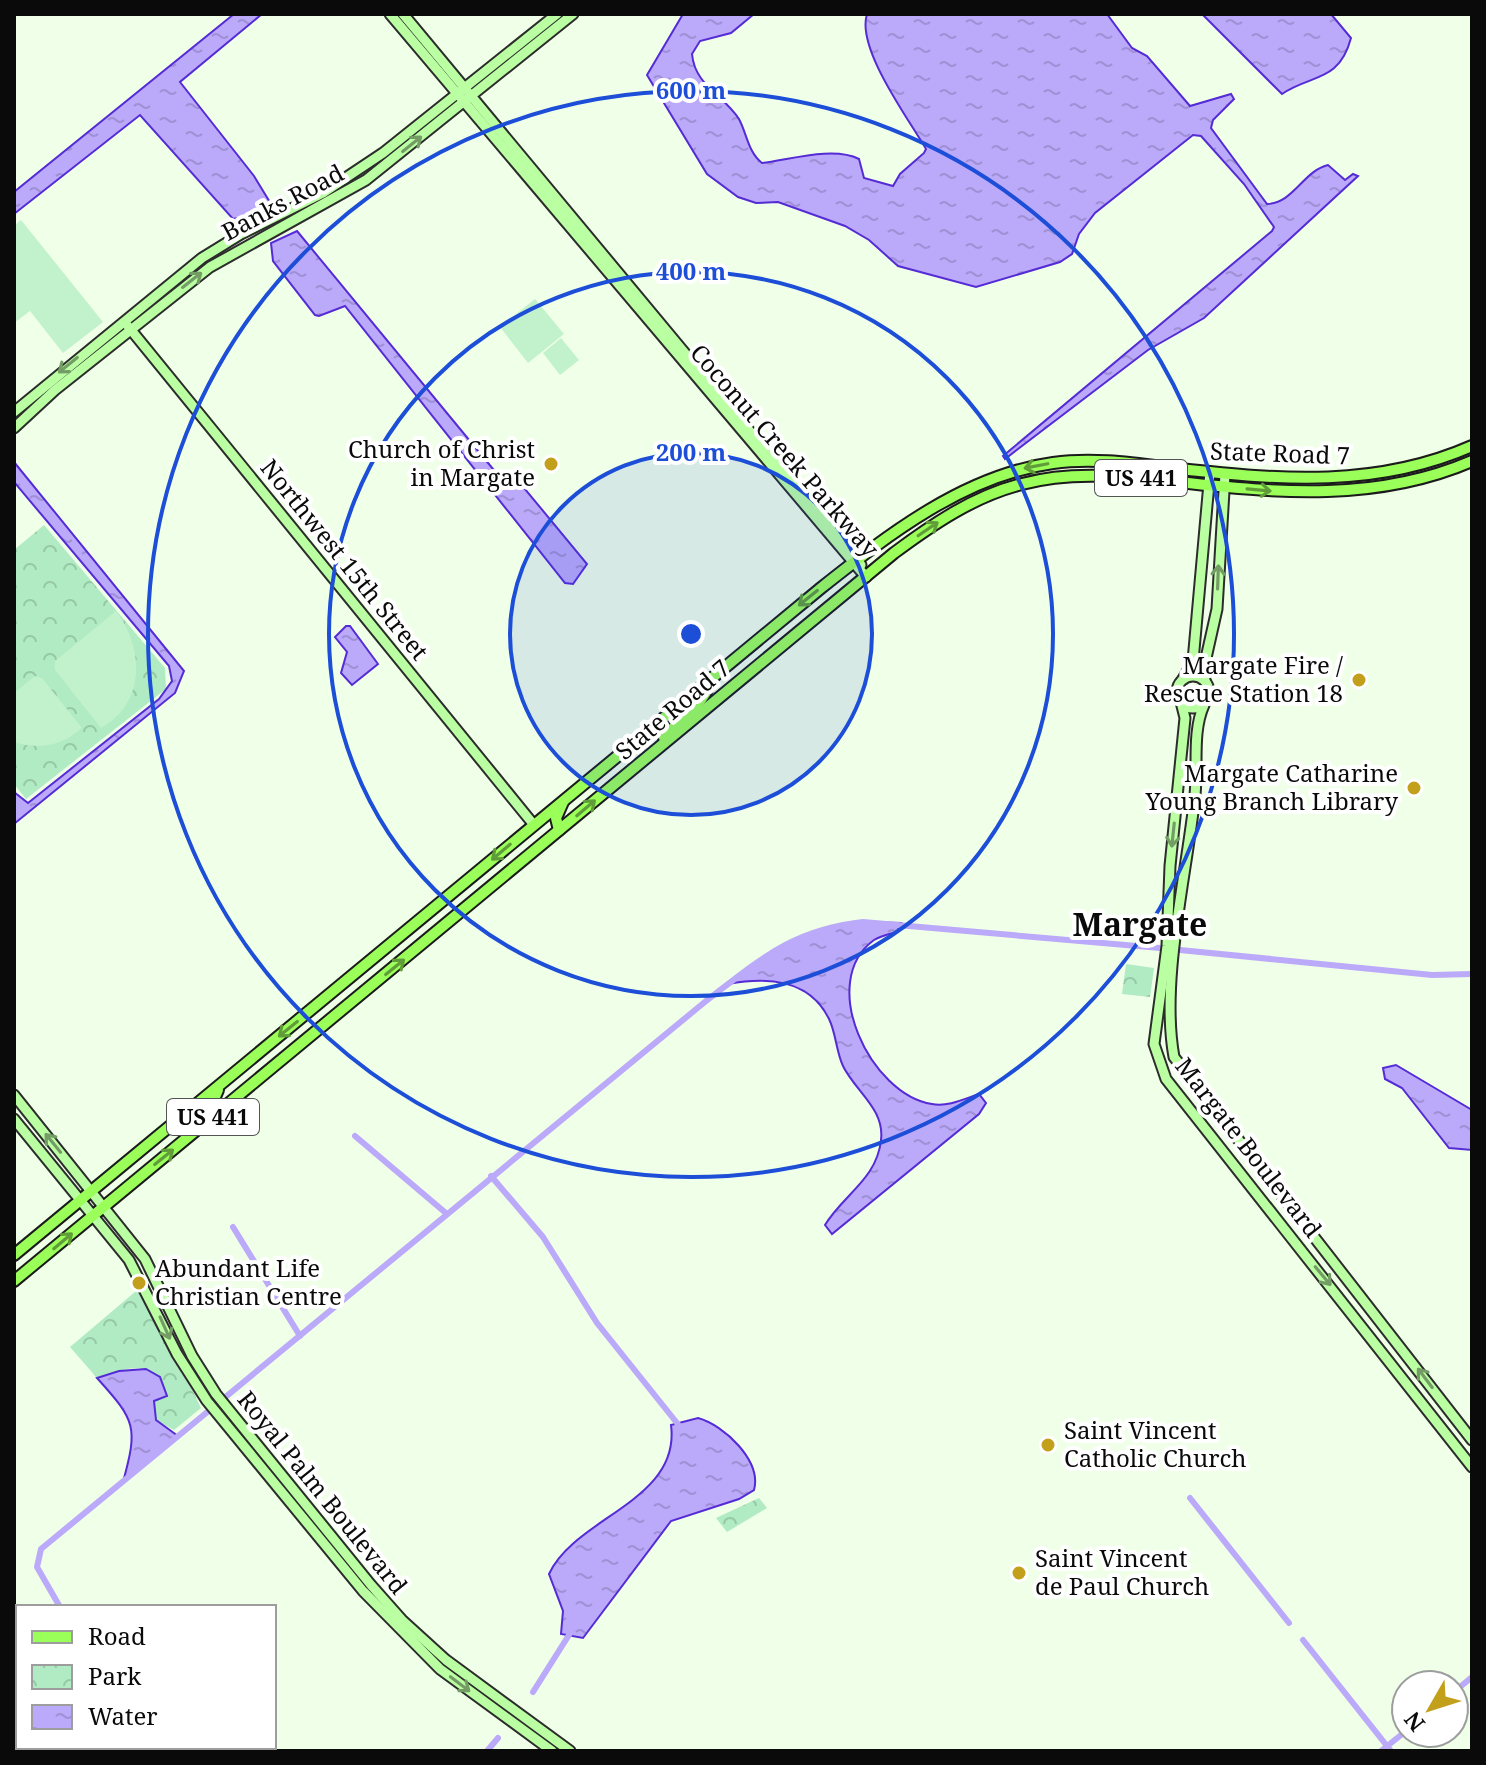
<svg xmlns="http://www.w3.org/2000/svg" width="1486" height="1765" viewBox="0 0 1486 1765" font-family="'Noto Serif',serif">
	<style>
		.park { fill: url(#park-crowns) }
		.pitch { fill: #c2f2cb }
		.water { fill: url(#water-ripples); stroke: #552bd6; stroke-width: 2 }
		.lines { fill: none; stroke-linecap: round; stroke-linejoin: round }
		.canal { stroke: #bba9fa; stroke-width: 6 }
		.secondary-casing { stroke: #2c2c2c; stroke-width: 13 }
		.primary-casing { stroke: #1b1b1b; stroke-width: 14 }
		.secondary { stroke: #bbffa3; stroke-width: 9 }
		.primary { stroke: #9aff58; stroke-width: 10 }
		.oneway { stroke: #749d66 }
		.oneway2 { stroke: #609d39 }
		.ring { fill: none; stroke: #1d4ed8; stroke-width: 4 }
		.poi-dot { fill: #c2a01b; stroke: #fff; stroke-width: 3 }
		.labels { text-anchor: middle; stroke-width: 8; stroke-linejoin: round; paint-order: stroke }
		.shield { fill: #fff; stroke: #545454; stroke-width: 2 }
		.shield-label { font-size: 22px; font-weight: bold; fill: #0a0a0a }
		.street-label { font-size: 24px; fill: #0a0a0a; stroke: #fff }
		.poi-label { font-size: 24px; fill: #0a0a0a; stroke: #fff; text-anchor: end }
		.district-label { font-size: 32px; font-weight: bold; fill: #0a0a0a; stroke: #fff }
		.centre { fill: #1d4ed8; stroke: #fff; stroke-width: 4 }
		.ring-label { font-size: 24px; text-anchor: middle; font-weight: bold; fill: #1d4ed8; stroke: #fff; stroke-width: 8; stroke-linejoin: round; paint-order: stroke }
	</style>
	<defs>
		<pattern id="park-crowns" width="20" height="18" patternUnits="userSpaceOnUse" patternTransform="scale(2)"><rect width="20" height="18" fill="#b0ebc3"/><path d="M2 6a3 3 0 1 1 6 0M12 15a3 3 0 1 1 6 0" fill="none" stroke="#96c8a6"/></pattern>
		<pattern id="water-ripples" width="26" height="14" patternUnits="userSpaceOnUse" patternTransform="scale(2)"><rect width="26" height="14" fill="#bba9fa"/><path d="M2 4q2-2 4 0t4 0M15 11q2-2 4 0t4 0" fill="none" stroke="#9f90d5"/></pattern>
	</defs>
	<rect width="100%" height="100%" fill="#f0ffe8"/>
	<g class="park">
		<path d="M44,525L165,668L166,689L26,799L14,784V550Z"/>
		<path d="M1126,964L1154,968L1150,997L1122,994Z"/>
		<path d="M142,1286L201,1408L174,1430L156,1420L154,1402L167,1395C153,1358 129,1367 97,1378L70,1347Z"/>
		<path d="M759,1498L767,1508L727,1532L716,1518Z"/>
	</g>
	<g class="pitch">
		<path d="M21,220L103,322L63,353L30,311L14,323V226Z"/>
		<path d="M535,299L564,334L528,363L500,327Z"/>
		<path d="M561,338L579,360L560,375L543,353Z"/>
		<path d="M116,611C144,648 146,703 101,728L55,670V661Z"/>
		<path d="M35,676L42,678L82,728C62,746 39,750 14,742V693Z"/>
	</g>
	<g class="water">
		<path d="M234,14H262L180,82L254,176L271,204L254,215L233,219L140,115L14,214V192Z"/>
		<path d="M683,14H754L731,33L700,41L692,54C695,86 723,94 739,119C747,134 748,152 762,163C789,160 833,146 859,159L864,178L893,186L900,174L924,153L926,149C908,118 856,48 867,14H1107L1132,48L1147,56L1190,106L1231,94L1234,99L1213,120L1211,128L1267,204C1294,203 1303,171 1328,165L1345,180L1353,174L1358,176L1204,318L1148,350L1005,459L1003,456L1272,231L1274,227L1244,184L1201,136L1193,135L1095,213L1079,234L1072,254L1060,262L976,287L898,266L869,240L845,226L778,202L756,203L738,197L707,174L647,75Z"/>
		<path d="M1202,14H1331L1351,38C1339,83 1311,74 1282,94Z"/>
		<path d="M297,231L493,469L502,477H515L587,564L573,584L565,583L345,306L319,316L315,315L273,261L271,243Z"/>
		<path d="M14,462L184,671L175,693L14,824V792L28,803L159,699L172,681L169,666L14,482Z"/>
		<path d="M346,626H350L378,664L352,685L341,673L347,652L335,637Z"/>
		<path d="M863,922L901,923L897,932C890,934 881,936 874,940C816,982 871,1095 932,1104C948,1107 964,1099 979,1094L986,1103L979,1114L832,1234L825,1225C843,1195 877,1179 881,1140C885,1109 855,1091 843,1066C836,1051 836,1033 829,1019C809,978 766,977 728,984C774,948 804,929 863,922Z"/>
		<path d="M1396,1065L1472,1110V1150L1449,1148L1402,1088L1385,1079L1383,1068Z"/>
		<path d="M146,1369L160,1377L167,1396L154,1401L156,1420L178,1436L123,1482C138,1427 136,1421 97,1378L119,1371Z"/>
		<path d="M698,1418C724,1425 762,1461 754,1490L739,1499L671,1521L583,1638L561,1634L563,1611L549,1574C575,1517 681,1501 671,1425Z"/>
	</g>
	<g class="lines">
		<g class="canal">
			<path d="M1180,950L1432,975L1472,974"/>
			<path d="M355,1136L447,1214"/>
			<path d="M491,1176L543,1237L597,1323L681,1428"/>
			<path d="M233,1227L300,1336"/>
			<path d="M1190,1498L1289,1623"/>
			<path d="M60,1607L37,1567L41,1549L706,1001C761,959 792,930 863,922L1160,948"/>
			<path d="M1303,1640L1391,1751"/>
			<path d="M533,1692L574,1627"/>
			<path d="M1454,1692L1472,1677"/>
			<path d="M170,1747L174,1751"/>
			<path d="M487,1751L498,1738"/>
			<path d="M1381,1751L1406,1731"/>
		</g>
		<defs>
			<g id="secondary">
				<path d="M390,14L866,577"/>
				<path d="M403,14L861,565"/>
				<path d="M127,325L534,825"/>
				<path d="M14,412L202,258L241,234L323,193L383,153L557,14"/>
				<path d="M14,428L55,390L210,267L366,180L573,14"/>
				<circle cx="1193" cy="692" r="16"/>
				<path d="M1183,679L1193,661L1210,472"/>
				<path d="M1205,681L1204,667L1217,609L1225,474"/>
				<path d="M1181,702L1185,718L1170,866L1167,946L1154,1044L1166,1079L1472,1467"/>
				<path d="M1204,705C1192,731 1198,766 1195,795C1187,874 1160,980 1174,1057L1472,1440"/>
				<path d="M14,1095L145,1259L192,1356L216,1394L371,1585L402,1620L446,1660L570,1751"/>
				<path d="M14,1119L129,1260L177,1354L207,1401L363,1591L440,1669L552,1751"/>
			</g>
			<g id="primary">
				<path d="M664,738C677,720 711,700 709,679"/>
				<path d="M559,830L556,818L563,802"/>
				<path d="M209,1121L208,1113L218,1090"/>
				<path d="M14,1255L821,588C889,534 965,475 1053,463C1095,457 1138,464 1180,469C1281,480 1377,488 1472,446"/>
				<path d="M14,1281L894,553C933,524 974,496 1022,484C1074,470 1126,477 1179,482C1279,493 1377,502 1472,461"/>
			</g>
		</defs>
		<use href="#secondary" class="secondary-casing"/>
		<use href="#primary" class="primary-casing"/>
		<use href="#secondary" class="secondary"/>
		<use href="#primary" class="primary"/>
	</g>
	<defs><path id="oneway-shaft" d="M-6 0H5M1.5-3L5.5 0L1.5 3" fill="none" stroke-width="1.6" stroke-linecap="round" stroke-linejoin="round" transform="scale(2)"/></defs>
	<g class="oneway">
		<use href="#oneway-shaft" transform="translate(412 144) rotate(-39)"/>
		<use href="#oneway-shaft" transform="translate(192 280) rotate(-38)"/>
		<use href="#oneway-shaft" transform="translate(68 365) rotate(141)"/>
		<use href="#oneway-shaft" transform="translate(1218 577) rotate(-88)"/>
		<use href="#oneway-shaft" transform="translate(1173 835) rotate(96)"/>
		<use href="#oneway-shaft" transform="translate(53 1143) rotate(-129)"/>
		<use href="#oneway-shaft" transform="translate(1323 1276) rotate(50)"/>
		<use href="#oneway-shaft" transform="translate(165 1328) rotate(66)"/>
		<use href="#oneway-shaft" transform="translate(1425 1378) rotate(-127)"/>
		<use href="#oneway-shaft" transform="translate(460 1684) rotate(37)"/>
	</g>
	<g class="oneway2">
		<use href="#oneway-shaft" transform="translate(1036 466) rotate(169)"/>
		<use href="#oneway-shaft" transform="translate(1259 490) rotate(5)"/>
		<use href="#oneway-shaft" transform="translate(928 529) rotate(-34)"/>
		<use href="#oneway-shaft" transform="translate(808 598) rotate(141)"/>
		<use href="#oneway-shaft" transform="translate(586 808) rotate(-40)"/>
		<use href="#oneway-shaft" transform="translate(501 852) rotate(140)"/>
		<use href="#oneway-shaft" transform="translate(395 967) rotate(-39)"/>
		<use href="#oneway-shaft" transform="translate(288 1029) rotate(141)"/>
		<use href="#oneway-shaft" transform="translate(164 1157) rotate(-39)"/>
		<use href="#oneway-shaft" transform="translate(63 1241) rotate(-40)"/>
	</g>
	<circle cx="691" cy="634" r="181" fill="#1d4ed8" fill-opacity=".12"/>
	<g class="ring">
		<circle cx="691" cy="634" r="181"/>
		<circle cx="691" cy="634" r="362"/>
		<circle cx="691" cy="634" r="543"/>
	</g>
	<g class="poi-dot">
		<circle cx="551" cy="464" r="8"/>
		<circle cx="1359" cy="680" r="8"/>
		<circle cx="1414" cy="788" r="8"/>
		<circle cx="139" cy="1283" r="8"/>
		<circle cx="1048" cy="1445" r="8"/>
		<circle cx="1019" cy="1573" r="8"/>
	</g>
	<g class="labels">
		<g class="shield">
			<rect x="1095" y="460" width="92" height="36" rx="6"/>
			<rect x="167" y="1099" width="92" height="36" rx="6"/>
		</g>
		<g class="shield-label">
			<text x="1141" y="486">US 441</text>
			<text x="213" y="1125">US 441</text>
		</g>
		<g class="street-label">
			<text transform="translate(283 203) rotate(-28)" y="8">Banks Road</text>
			<text transform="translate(784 451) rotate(49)" y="8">Coconut Creek Parkway</text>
			<text transform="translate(1280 454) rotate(2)" y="8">State Road 7</text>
			<text transform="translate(344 560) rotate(51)" y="8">Northwest 15th Street</text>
			<text transform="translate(673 710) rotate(-40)" y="8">State Road 7</text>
			<text transform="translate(1248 1148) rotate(52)" y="8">Margate Boulevard</text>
			<text transform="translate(322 1493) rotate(51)" y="8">Royal Palm Boulevard</text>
		</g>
		<g class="poi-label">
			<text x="535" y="458">Church of Christ<tspan x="535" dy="28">in Margate</tspan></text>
			<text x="1343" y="674">Margate Fire /<tspan x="1343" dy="28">Rescue Station 18</tspan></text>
			<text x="1398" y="782">Margate Catharine<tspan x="1398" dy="28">Young Branch Library</tspan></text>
			<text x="155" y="1277" text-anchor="start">Abundant Life<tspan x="155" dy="28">Christian Centre</tspan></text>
			<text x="1064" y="1439" text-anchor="start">Saint Vincent<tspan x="1064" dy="28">Catholic Church</tspan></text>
			<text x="1035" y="1567" text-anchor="start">Saint Vincent<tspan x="1035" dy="28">de Paul Church</tspan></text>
		</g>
		<g class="district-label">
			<text x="1140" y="936">Margate</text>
		</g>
	</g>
	<circle cx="691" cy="634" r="12" class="centre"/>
	<g class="ring-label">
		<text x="691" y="99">600 m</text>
		<text x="691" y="280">400 m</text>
		<text x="691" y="461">200 m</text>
	</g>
	<rect width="1486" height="1765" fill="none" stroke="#0a0a0a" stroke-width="32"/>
	<rect x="16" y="1605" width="260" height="144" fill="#ffffff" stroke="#9d9d9d" stroke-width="2"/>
	<rect x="32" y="1631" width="40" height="12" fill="#9aff58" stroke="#9d9d9d" stroke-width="2"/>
	<text x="88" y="1645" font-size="24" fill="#0a0a0a">Road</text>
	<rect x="32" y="1665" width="40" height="24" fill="url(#park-crowns)" stroke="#9d9d9d" stroke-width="2"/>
	<text x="88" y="1685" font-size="24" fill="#0a0a0a">Park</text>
	<rect x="32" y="1705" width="40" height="24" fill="url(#water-ripples)" stroke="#9d9d9d" stroke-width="2"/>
	<text x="88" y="1725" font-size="24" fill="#0a0a0a">Water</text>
	<g transform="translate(1430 1709) rotate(231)"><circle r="38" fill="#ffffff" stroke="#9d9d9d" stroke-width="2"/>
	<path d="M0-6L14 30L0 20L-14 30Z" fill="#c2a01b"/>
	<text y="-12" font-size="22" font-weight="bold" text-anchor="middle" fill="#0a0a0a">N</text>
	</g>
</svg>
